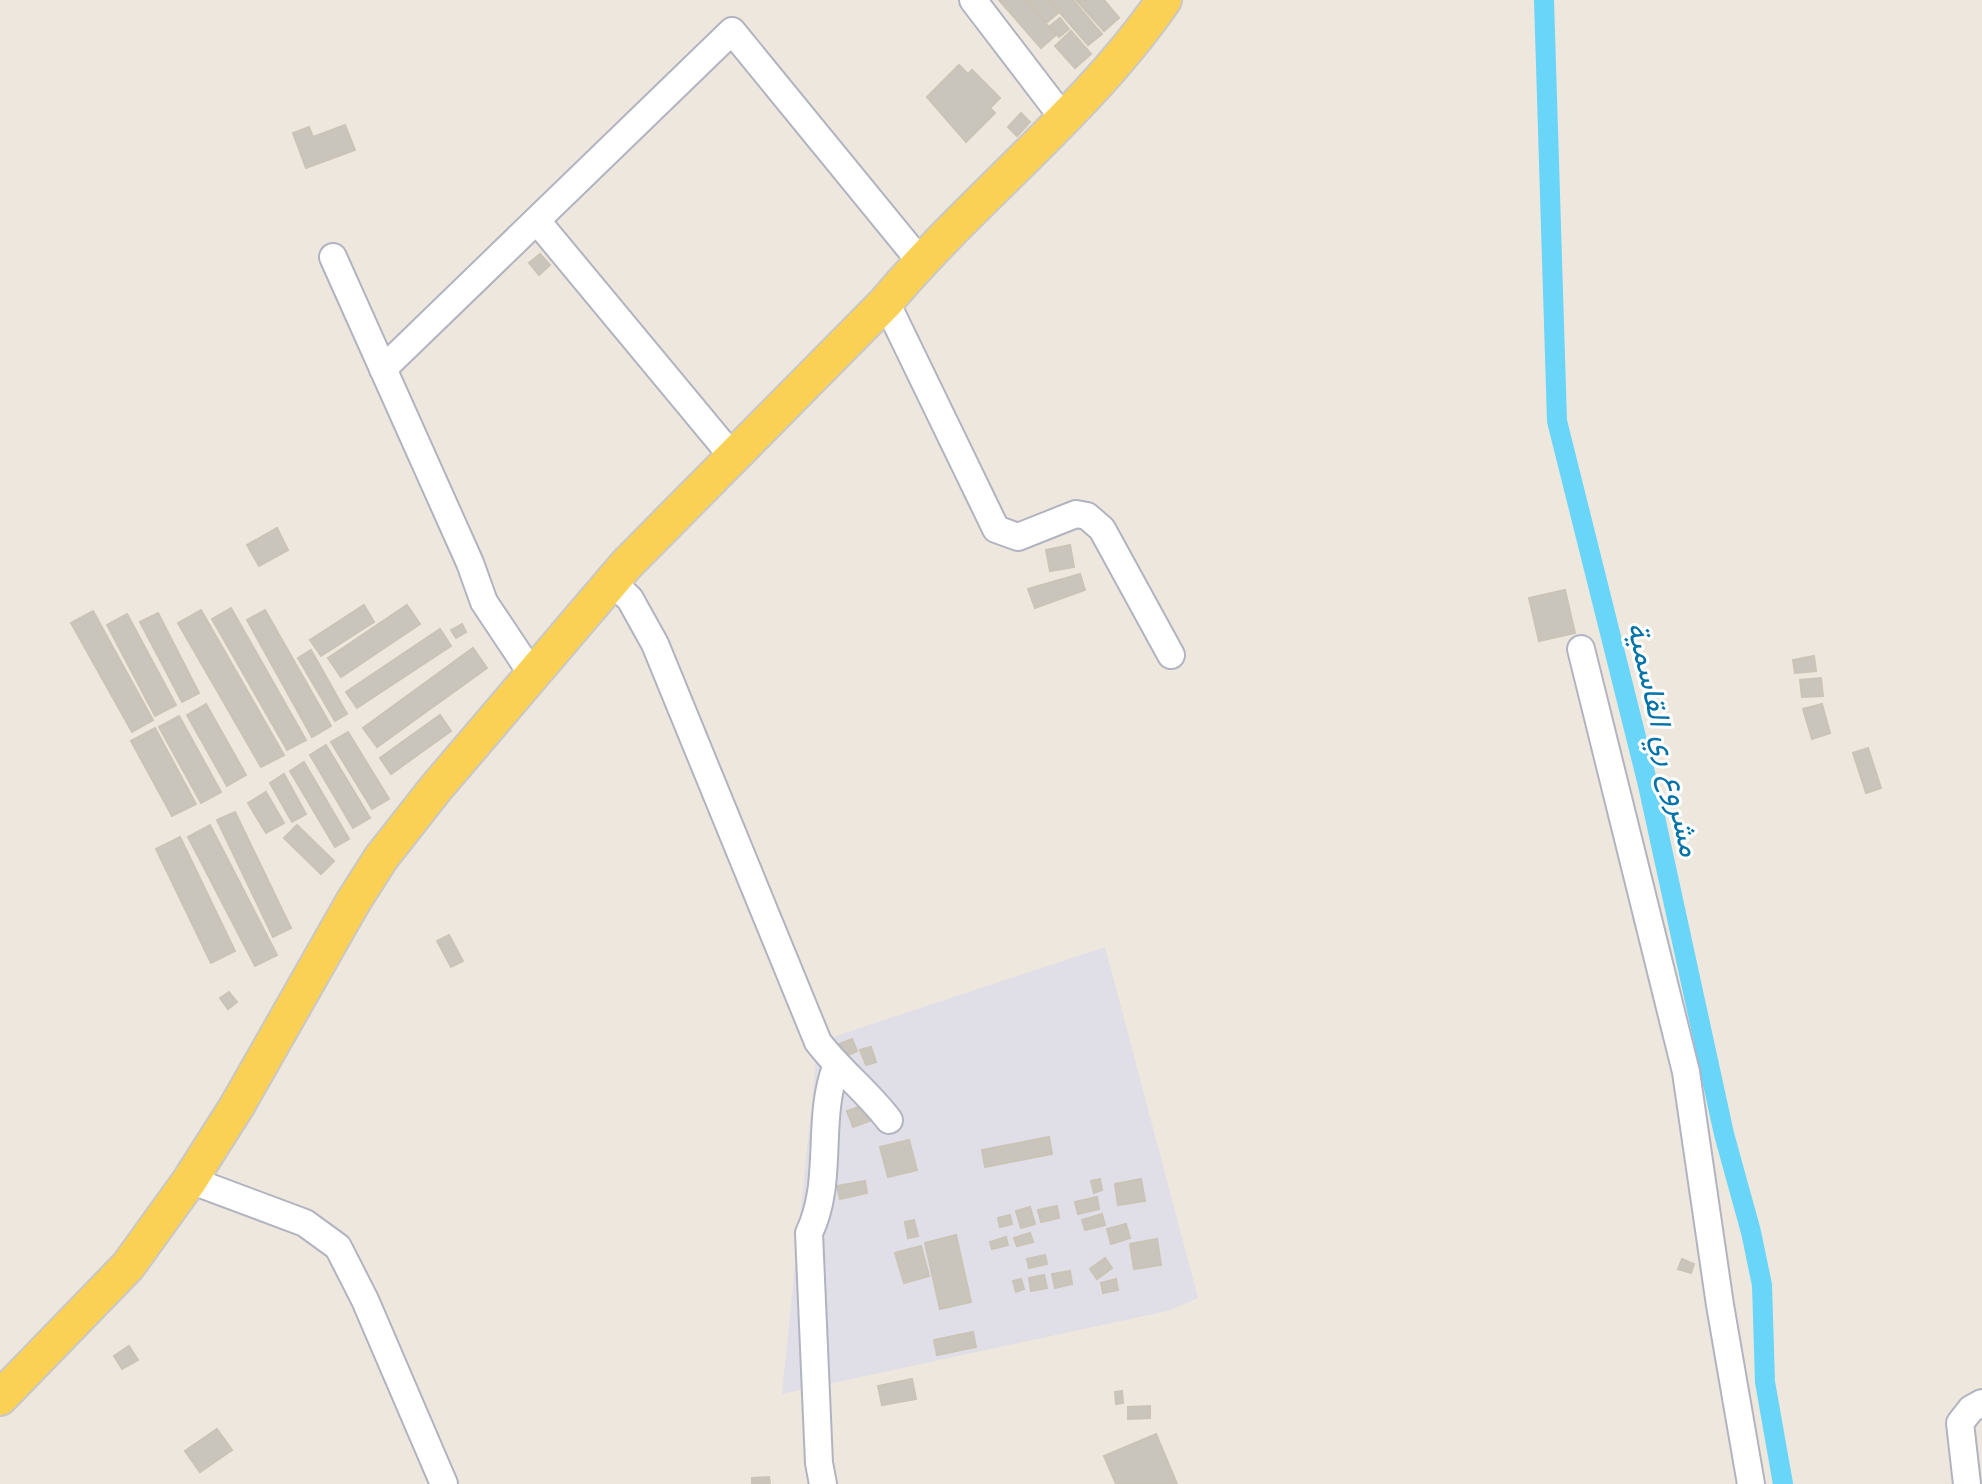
<svg xmlns="http://www.w3.org/2000/svg" width="1982" height="1484" viewBox="0 0 1982 1484" font-family="Jost,Vazirmatn,sans-serif">
	<style>
		.industrial { fill: #e0dee7 }
		.lines { fill: none; stroke-linecap: round; stroke-linejoin: round }
		.canal { stroke: #69d5f8; stroke-width: 20 }
		.building { fill: #c9c5bc; stroke: #cac3b6; stroke-width: 2 }
		.minor-casing { stroke: #b1b4c0; stroke-width: 30 }
		.major-casing { stroke: #c8c8c8; stroke-width: 38 }
		.minor { stroke: #fff; stroke-width: 26 }
		.major { stroke: #fbd155; stroke-width: 34 }
		.labels { text-anchor: middle; stroke-width: 6; stroke-linejoin: round; paint-order: stroke }
		.water-label { font-size: 30px; font-style: italic; fill: #0373a9; stroke: #fff }
	</style>
	<rect width="100%" height="100%" fill="#eee7dd"/>
	<path class="industrial" d="M1105,947L1198,1298L1167,1311L782,1394L818,1042Z"/>
	<g class="lines">
		<path class="canal" d="M1544,0L1557,421L1648,785L1724,1134L1751,1232L1762,1285L1765,1382L1783,1484"/>
	</g>
	<g class="building">
		<path d="M999,0H1025L1056,35L1041,48Z"/>
		<path d="M1027,0H1048L1058,13L1046,23Z"/>
		<path d="M1049,0H1073L1102,34L1088,45Z"/>
		<path d="M1076,0H1104L1119,18L1104,31Z"/>
		<path d="M1060,18L1069,29L1059,37L1050,26Z"/>
		<path d="M1071,31L1091,54L1075,68L1055,46Z"/>
		<path d="M959,65L968,74L972,70L1000,98L990,108L995,113L966,142L927,97Z"/>
		<path d="M1021,113L1030,122L1017,136L1008,127Z"/>
		<path d="M345,125L355,150L306,168L293,133L309,127L313,137Z"/>
		<path d="M540,254L550,265L539,275L529,263Z"/>
		<path d="M277,528L288,550L259,566L247,545Z"/>
		<path d="M1070,545L1074,567L1050,571L1046,550Z"/>
		<path d="M1080,574L1085,590L1035,608L1028,589Z"/>
		<path d="M1565,590L1575,633L1539,641L1529,598Z"/>
		<path d="M364,605L374,622L321,656L310,640Z"/>
		<path d="M407,605L420,624L341,677L328,658Z"/>
		<path d="M231,608L306,740L287,750L212,619Z"/>
		<path d="M201,610L284,755L261,767L178,623Z"/>
		<path d="M265,610L331,726L312,737L247,620Z"/>
		<path d="M93,611L153,720L132,732L71,623Z"/>
		<path d="M158,613L199,693L182,702L140,622Z"/>
		<path d="M127,614L176,705L155,716L107,625Z"/>
		<path d="M462,624L466,632L456,638L451,630Z"/>
		<path d="M440,629L451,646L357,708L346,692Z"/>
		<path d="M473,648L487,668L377,747L363,728Z"/>
		<path d="M311,650L347,714L335,721L298,658Z"/>
		<path d="M1814,656L1816,671L1795,673L1793,660Z"/>
		<path d="M1821,678L1823,696L1802,697L1800,680Z"/>
		<path d="M206,704L246,775L227,786L187,715Z"/>
		<path d="M1822,704L1830,733L1812,739L1803,709Z"/>
		<path d="M440,715L451,731L391,774L380,758Z"/>
		<path d="M179,716L221,792L201,803L159,727Z"/>
		<path d="M155,728L196,804L172,816L131,741Z"/>
		<path d="M348,732L389,799L372,809L331,742Z"/>
		<path d="M326,745L370,818L353,828L310,755Z"/>
		<path d="M1868,748L1881,788L1866,793L1853,753Z"/>
		<path d="M304,762L349,839L335,847L290,771Z"/>
		<path d="M284,774L306,814L292,822L270,783Z"/>
		<path d="M266,792L284,823L266,833L248,803Z"/>
		<path d="M235,812L291,928L273,937L217,820Z"/>
		<path d="M210,825L277,955L255,966L188,837Z"/>
		<path d="M297,825L334,861L321,874L284,838Z"/>
		<path d="M180,837L235,951L211,963L156,849Z"/>
		<path d="M449,935L463,961L451,967L437,941Z"/>
		<path d="M229,992L237,1002L228,1009L220,998Z"/>
		<path d="M852,1039L857,1051L844,1057L839,1044Z"/>
		<path d="M871,1047L876,1062L866,1065L860,1050Z"/>
		<path d="M864,1105L870,1121L853,1127L847,1111Z"/>
		<path d="M1049,1137L1052,1154L985,1167L982,1150Z"/>
		<path d="M909,1140L917,1170L888,1177L880,1147Z"/>
		<path d="M1100,1179L1102,1190L1094,1193L1091,1181Z"/>
		<path d="M1141,1179L1145,1201L1118,1205L1115,1184Z"/>
		<path d="M865,1181L867,1193L840,1199L837,1186Z"/>
		<path d="M1097,1197L1099,1209L1078,1214L1075,1202Z"/>
		<path d="M1057,1206L1059,1218L1041,1222L1038,1210Z"/>
		<path d="M1030,1207L1035,1224L1021,1228L1016,1211Z"/>
		<path d="M1102,1214L1105,1225L1085,1230L1082,1220Z"/>
		<path d="M1010,1215L1012,1224L1000,1227L998,1218Z"/>
		<path d="M914,1220L918,1236L908,1238L905,1222Z"/>
		<path d="M1126,1224L1130,1238L1111,1244L1107,1229Z"/>
		<path d="M1030,1233L1033,1242L1017,1246L1014,1238Z"/>
		<path d="M956,1235L971,1302L940,1309L925,1243Z"/>
		<path d="M1006,1237L1008,1245L992,1249L990,1242Z"/>
		<path d="M1157,1239L1161,1265L1134,1269L1130,1244Z"/>
		<path d="M921,1246L929,1276L904,1283L895,1253Z"/>
		<path d="M1045,1255L1047,1264L1029,1268L1027,1259Z"/>
		<path d="M1105,1258L1112,1268L1097,1279L1090,1269Z"/>
		<path d="M1682,1259L1694,1264L1691,1273L1678,1269Z"/>
		<path d="M1070,1271L1072,1284L1055,1288L1052,1274Z"/>
		<path d="M1044,1275L1047,1288L1031,1291L1029,1278Z"/>
		<path d="M1021,1279L1024,1289L1016,1292L1013,1281Z"/>
		<path d="M1116,1279L1118,1290L1103,1293L1101,1283Z"/>
		<path d="M973,1332L976,1347L937,1355L934,1340Z"/>
		<path d="M129,1346L138,1360L122,1369L114,1356Z"/>
		<path d="M912,1379L916,1399L882,1405L878,1386Z"/>
		<path d="M1122,1391L1123,1403L1116,1404L1115,1392Z"/>
		<path d="M1150,1406V1418L1128,1419V1407Z"/>
		<path d="M217,1429L232,1450L200,1472L185,1451Z"/>
		<path d="M1156,1434L1177,1484H1116L1104,1456Z"/>
		<path d="M769,1477L770,1484H752V1478Z"/>
	</g>
	<g class="lines">
		<defs>
			<g id="minor">
				<path d="M973,0L1064,119"/>
				<path d="M537,221L732,456"/>
				<path d="M333,257L470,563L484,602L532,674"/>
				<path d="M886,302L996,529L1018,537L1076,514L1087,516L1102,529L1171,655"/>
				<path d="M383,369L732,31L920,261"/>
				<path d="M612,582L630,599L655,644L818,1042C840,1071 867,1091 889,1120"/>
				<path d="M1581,649L1686,1072L1720,1305L1751,1484"/>
				<path d="M190,1180L305,1223L338,1247L365,1300L444,1484"/>
				<path d="M823,1484L819,1463L809,1233C834,1182 816,1120 836,1067"/>
				<path d="M1967,1484L1960,1423L1971,1409L1982,1403"/>
			</g>
			<path id="major" d="M0,1398L128,1266L190,1180L237,1106L353,902L381,858L436,788L626,565L886,302C974,197 1086,113 1164,0"/>
		</defs>
		<use href="#minor" class="minor-casing"/>
		<use href="#major" class="major-casing"/>
		<use href="#minor" class="minor"/>
		<use href="#major" class="major"/>
	</g>
	<g class="labels">
		<g class="water-label">
			<text transform="translate(1664 739) rotate(77)" y="10">مشروع ري القاسمية</text>
		</g>
	</g>
</svg>
